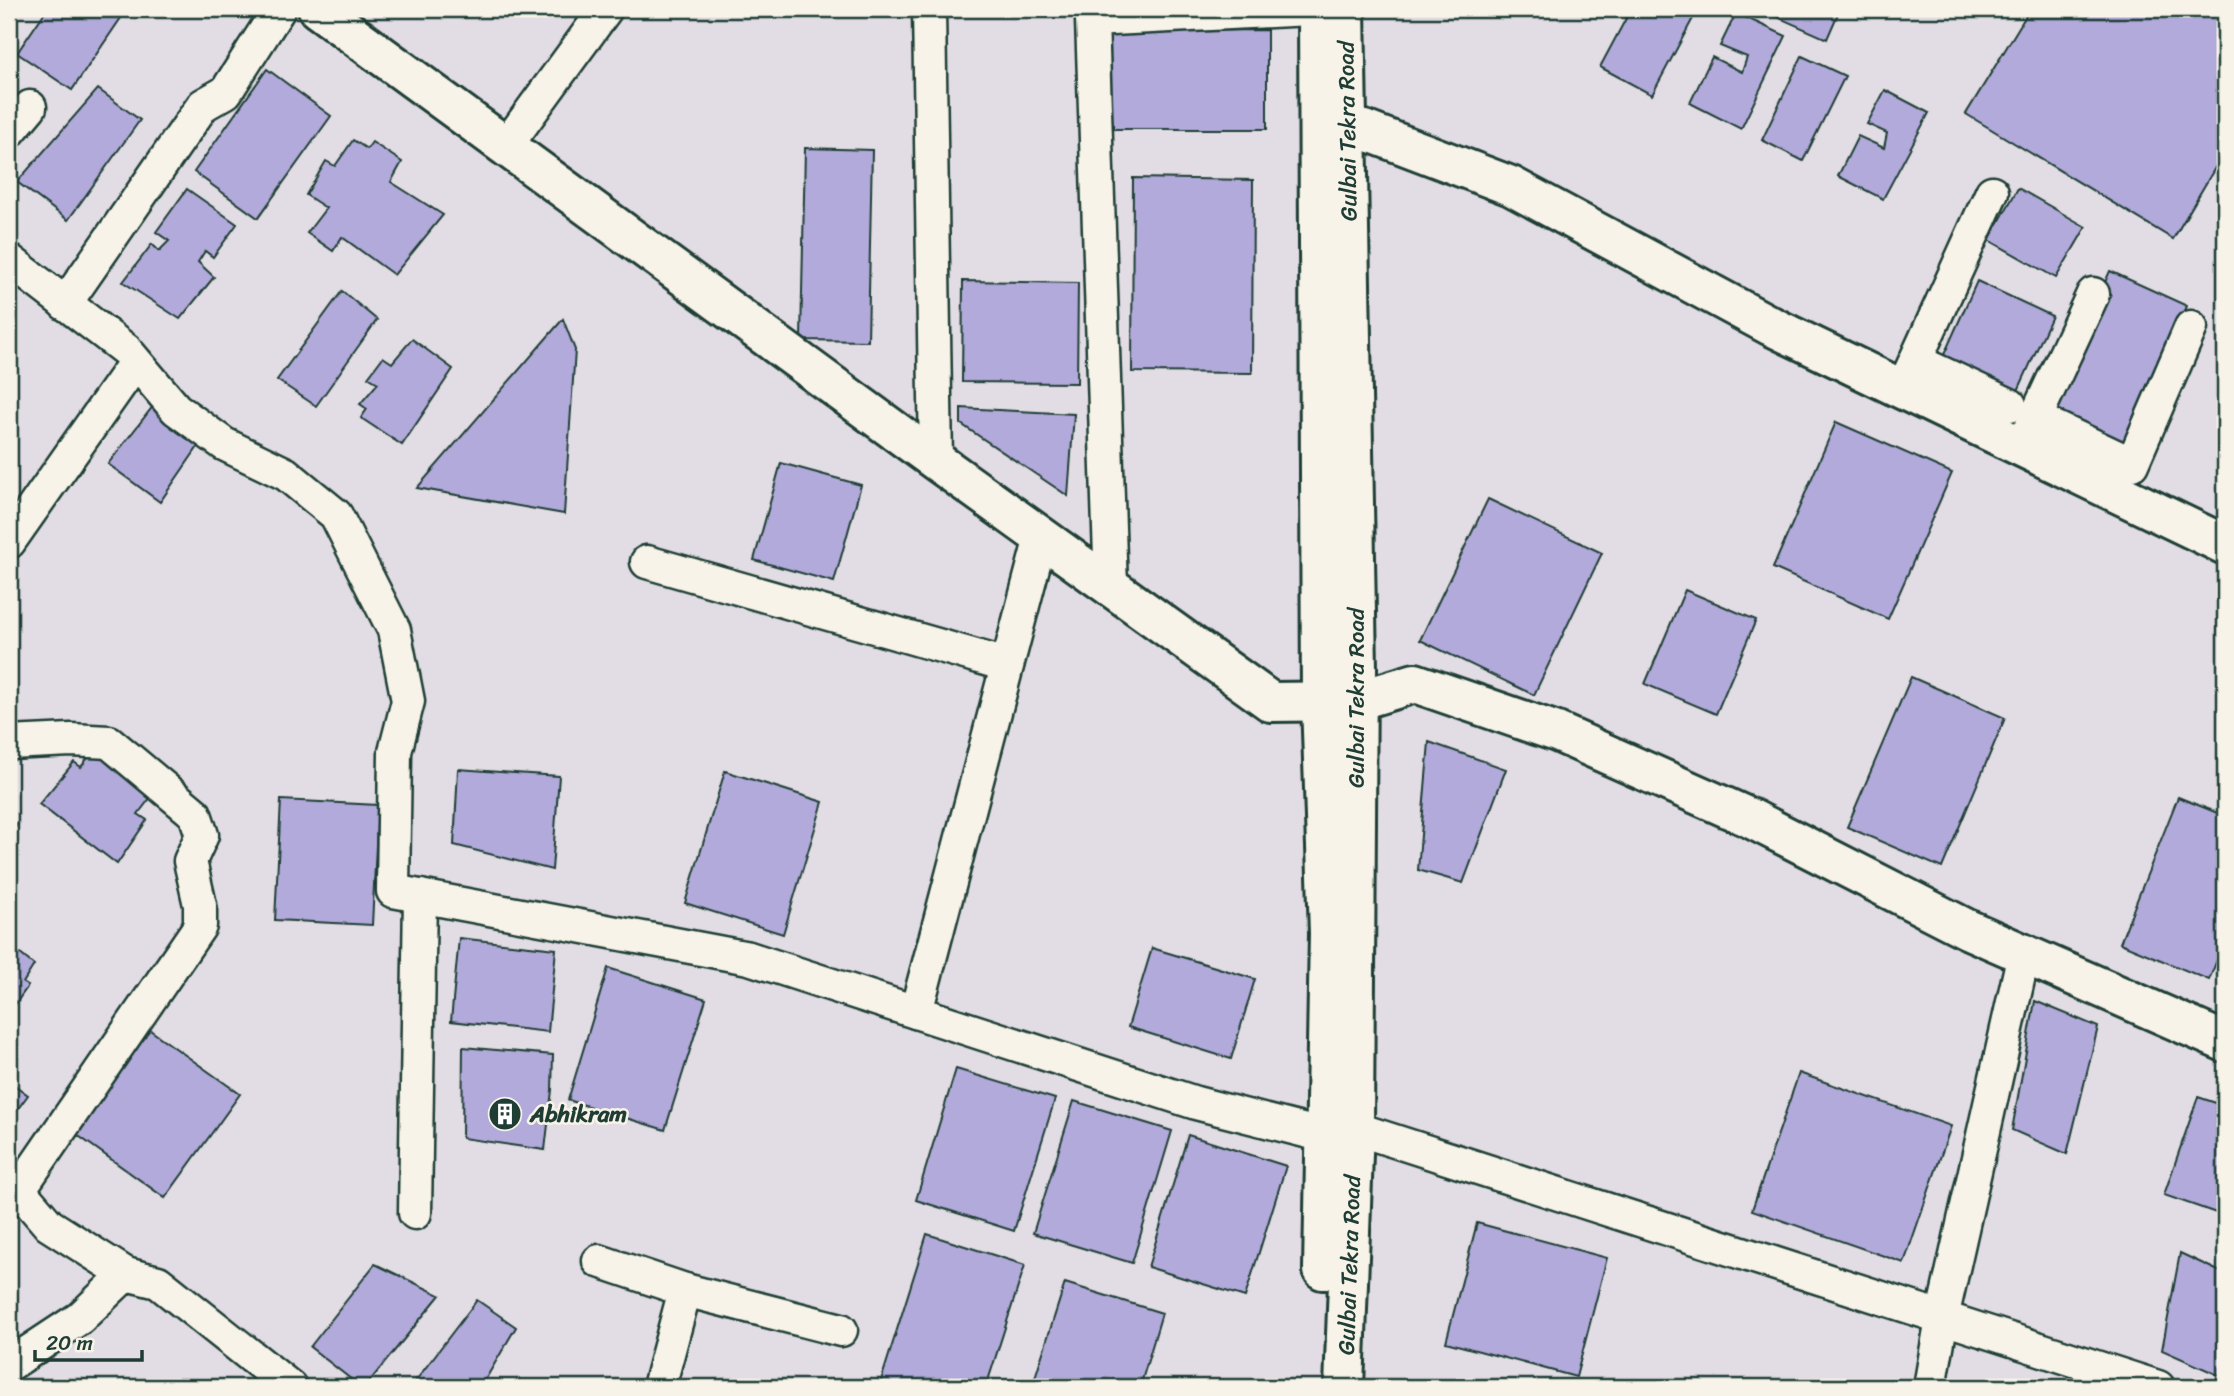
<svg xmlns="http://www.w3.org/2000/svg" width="2234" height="1396" viewBox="0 0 2234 1396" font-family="Sriracha,sans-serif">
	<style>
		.building { fill: #b2aadb; stroke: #1f3d34; stroke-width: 2 }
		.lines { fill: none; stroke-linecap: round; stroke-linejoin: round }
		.street-casing { stroke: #1f3d34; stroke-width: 37 }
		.secondary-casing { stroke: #1f3d34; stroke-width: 44 }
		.street { stroke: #f7f3e8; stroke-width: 32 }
		.secondary { stroke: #f7f3e8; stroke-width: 38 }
		.labels { text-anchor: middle; stroke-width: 5; stroke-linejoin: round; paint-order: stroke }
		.street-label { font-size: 23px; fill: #1f3d34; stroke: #f7f3e8 }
		.poi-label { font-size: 23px; font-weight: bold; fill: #1f3d34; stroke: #f7f3e8; text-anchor: start }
	</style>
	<rect width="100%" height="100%" fill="#e2dde4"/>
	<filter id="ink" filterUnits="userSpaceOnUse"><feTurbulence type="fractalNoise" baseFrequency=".0143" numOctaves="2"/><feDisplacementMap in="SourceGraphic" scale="14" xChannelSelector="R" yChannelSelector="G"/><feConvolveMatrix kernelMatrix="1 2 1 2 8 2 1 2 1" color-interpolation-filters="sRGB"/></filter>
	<g filter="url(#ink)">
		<g class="building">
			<path d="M47,9H127L72,90L17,53Z"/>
			<path d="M1631,9H1698L1652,95L1600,67Z"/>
			<path d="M1767,9H1840L1827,39L1766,12Z"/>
			<path d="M2030,9H2225V151L2173,239L1966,114Z"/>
			<path d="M1736,13L1786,36L1741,129L1690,103L1712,57L1742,72L1747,57L1720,46Z"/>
			<path d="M1267,30V129H1103V31Z"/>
			<path d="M1802,56L1845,76L1803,161L1762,140Z"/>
			<path d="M267,69L331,116L258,218L194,172Z"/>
			<path d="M98,89L140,120L68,220L17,182Z"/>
			<path d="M1885,90L1929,113L1883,199L1838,176L1858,136L1884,148L1887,133L1867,124Z"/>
			<path d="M353,140L367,149L372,142L402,162L391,182L443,215L394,275L342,237L333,251L307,233L326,208L306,195L326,161L335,166Z"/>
			<path d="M805,148L872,150L868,341L801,340Z"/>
			<path d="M1133,178L1253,180L1252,373L1132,372Z"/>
			<path d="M2018,188L2086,227L2056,278L1989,240Z"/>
			<path d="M187,189L237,224L213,257L205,251L198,262L214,277L180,319L123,282L152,244L159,251L169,241L156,232Z"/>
			<path d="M2110,271L2187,306L2123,445L2047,410Z"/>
			<path d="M963,281L1078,283L1077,383L962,382Z"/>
			<path d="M1977,281L2052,316L2017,393L1942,359Z"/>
			<path d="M342,291L377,320L316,406L277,380Z"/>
			<path d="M563,319L575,350L564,514L417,488Z"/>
			<path d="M412,339L453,369L402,445L361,418L367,409L360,404L378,383L368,377L383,357L392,363Z"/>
			<path d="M154,405L202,441L160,502L108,464Z"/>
			<path d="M961,408L1074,414L1068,496L961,424Z"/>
			<path d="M1836,422L1952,473L1888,619L1773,568Z"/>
			<path d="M781,463L861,485L834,582L754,560Z"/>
			<path d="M1488,499L1602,553L1534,695L1420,640Z"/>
			<path d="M1685,590L1756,620L1716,714L1645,684Z"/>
			<path d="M1911,677L2005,718L1942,868L1847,827Z"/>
			<path d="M1429,742L1506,769L1463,883L1418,870Z"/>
			<path d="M95,748L154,793L138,814L147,820L117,864L39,804L74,762L81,767Z"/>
			<path d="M458,769L559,776L552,870L454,845Z"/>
			<path d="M725,771L823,802L783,934L685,903Z"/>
			<path d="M2178,797L2225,816V940L2209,980L2120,943Z"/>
			<path d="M281,800L378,805L372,925L275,920Z"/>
			<path d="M9,818L17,825L9,836Z"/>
			<path d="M459,938L556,949L548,1032L451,1021Z"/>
			<path d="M9,945L34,965L23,983L28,986L9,1013Z"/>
			<path d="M1152,948L1255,979L1231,1059L1128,1027Z"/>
			<path d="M608,968L706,999L665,1130L568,1100Z"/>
			<path d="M2035,1001L2098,1027L2067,1154L2012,1130Z"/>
			<path d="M150,1030L240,1094L165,1198L76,1134Z"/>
			<path d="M463,1047L553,1055L552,1090L545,1150L462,1138Z"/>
			<path d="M956,1069L1055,1099L1014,1231L916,1200Z"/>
			<path d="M1799,1073L1951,1126L1904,1263L1752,1210Z"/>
			<path d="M9,1081L28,1095L9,1121Z"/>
			<path d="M2198,1097L2225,1106V1216L2164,1195Z"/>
			<path d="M1074,1101L1172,1131L1132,1263L1033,1233Z"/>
			<path d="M1188,1135L1286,1166L1245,1297L1148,1267Z"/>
			<path d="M1477,1223L1607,1258L1576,1377L1446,1342Z"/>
			<path d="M927,1234L1025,1265L986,1387H879Z"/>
			<path d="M2180,1253L2225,1274V1378L2162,1350Z"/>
			<path d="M375,1264L440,1295L365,1387H361L310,1347Z"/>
			<path d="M1065,1283L1162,1313L1140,1387H1032Z"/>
			<path d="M477,1300L516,1327L481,1387H411Z"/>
			<path d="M1415,1381L1434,1387H1415Z"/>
		</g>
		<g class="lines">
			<defs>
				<g id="street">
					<path d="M929,9L936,461"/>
					<path d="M9,132L30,107"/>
					<path d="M506,146L606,9"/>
					<path d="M9,260L126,350L176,409L224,444L286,474L336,515L394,630L408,701L395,752L393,891L749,958L1196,1103L1325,1136"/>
					<path d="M65,304L203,105L226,92L279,9"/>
					<path d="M1916,361L2010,405"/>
					<path d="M1902,390L1992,192"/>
					<path d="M2035,418L2132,464L2191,327"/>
					<path d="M2027,436L2093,294"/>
					<path d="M9,542L135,363"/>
					<path d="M647,562L1007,665"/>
					<path d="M1111,588L1092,20L1310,9"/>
					<path d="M9,743L71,740L109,742L195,814L202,835L190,861L200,905V926L19,1190L49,1225L126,1274"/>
					<path d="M916,1012L1041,537"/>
					<path d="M1354,1128L2158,1387"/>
					<path d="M415,1213L420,896"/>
					<path d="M599,1261L685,1290L659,1387"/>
					<path d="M685,1290L841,1330"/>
					<path d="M9,1365L80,1318L126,1274L158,1282L290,1387"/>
					<path d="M1930,1387L1942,1318L2024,953"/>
				</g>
				<g id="secondary">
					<path d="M318,9L936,461L1271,702L1356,701L1415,683L1557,732L1750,818L1967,929L2225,1042"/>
					<path d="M1318,9L1321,702L1329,933L1323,1270"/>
					<path d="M1347,126L1364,130L1511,186L1771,326L2225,545"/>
					<path d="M1344,1387L1354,1128L1357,668L1345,9"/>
				</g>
			</defs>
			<use href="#street" class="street-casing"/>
			<use href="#secondary" class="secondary-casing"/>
			<use href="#street" class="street"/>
			<use href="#secondary" class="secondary"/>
		</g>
	</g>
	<defs>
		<symbol id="building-disc" viewBox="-11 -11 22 22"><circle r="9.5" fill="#1f3d34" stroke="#f7f3e8"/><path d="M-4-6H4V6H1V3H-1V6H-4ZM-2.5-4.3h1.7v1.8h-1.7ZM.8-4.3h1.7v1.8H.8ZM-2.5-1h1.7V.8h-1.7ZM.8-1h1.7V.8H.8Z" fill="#fff"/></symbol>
	</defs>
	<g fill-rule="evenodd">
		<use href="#building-disc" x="486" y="1095" width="38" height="38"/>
	</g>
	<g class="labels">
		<g class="street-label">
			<text transform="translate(1347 131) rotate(-91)" y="8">Gulbai Tekra Road</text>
			<text transform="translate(1356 698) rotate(-90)" y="8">Gulbai Tekra Road</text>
			<text transform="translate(1349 1265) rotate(-88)" y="8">Gulbai Tekra Road</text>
		</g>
		<g class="poi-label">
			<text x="530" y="1122">Abhikram</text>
		</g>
	</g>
	<rect width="2234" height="1396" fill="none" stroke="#f7f3e8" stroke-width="35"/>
	<rect x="18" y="18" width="2199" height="1361" fill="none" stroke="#1f3d34" stroke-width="2.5" filter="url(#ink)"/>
	<path d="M35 1350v10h107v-10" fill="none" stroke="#1f3d34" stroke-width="3.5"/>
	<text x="46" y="1350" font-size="21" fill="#1f3d34" stroke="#f7f3e8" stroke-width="5" paint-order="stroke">20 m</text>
</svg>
